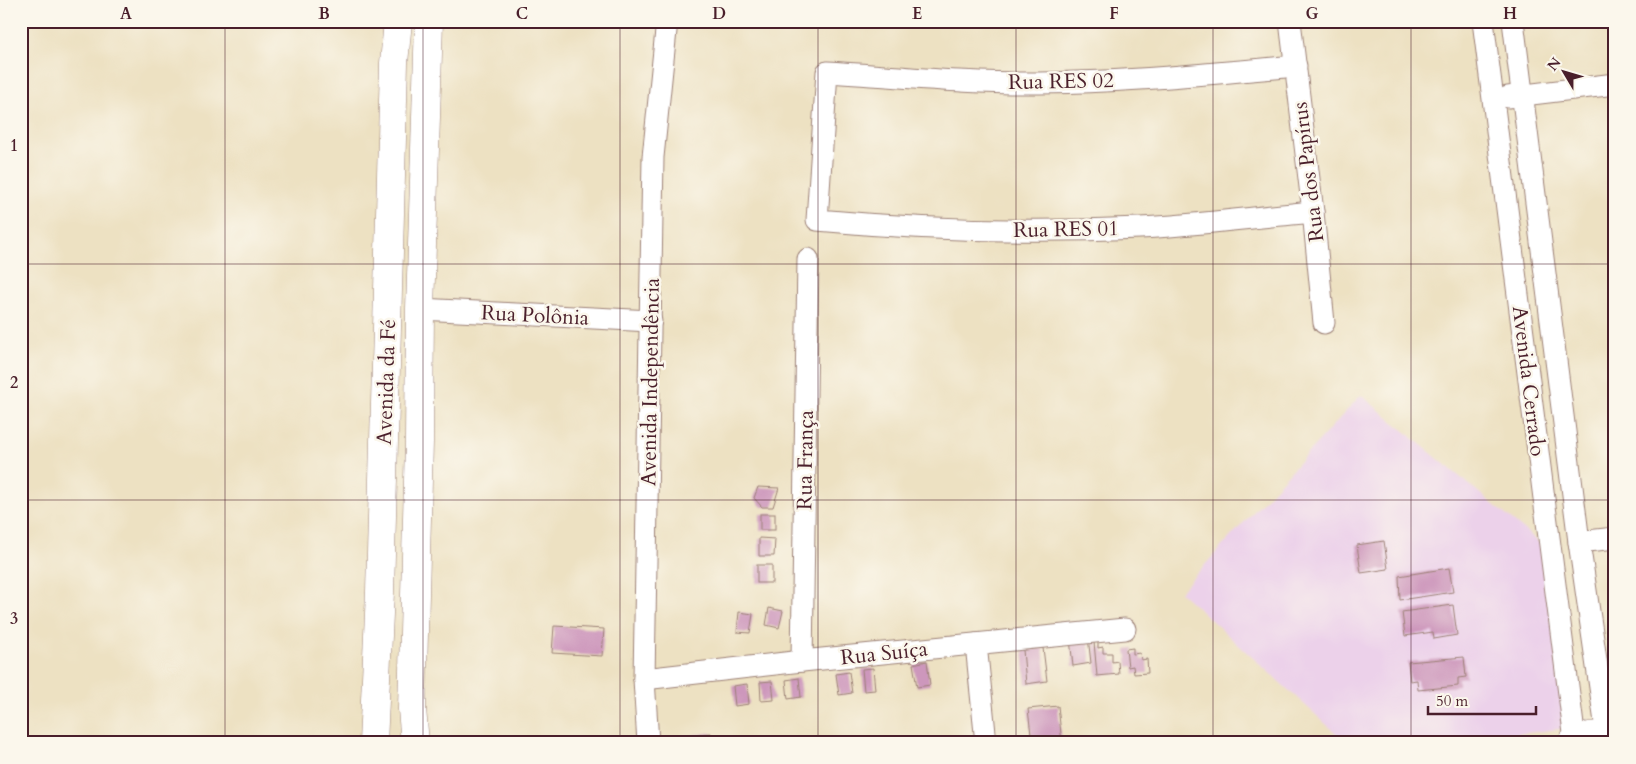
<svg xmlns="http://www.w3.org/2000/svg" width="1636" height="764" viewBox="0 0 1636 764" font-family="Cardo,serif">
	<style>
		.built { fill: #ecd1ea }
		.building { fill: #cd97bc }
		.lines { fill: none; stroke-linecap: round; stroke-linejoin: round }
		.minor-casing { stroke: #9c8076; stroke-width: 23 }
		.major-casing { stroke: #9c8076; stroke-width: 29 }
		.minor { stroke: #fff; stroke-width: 21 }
		.major { stroke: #fff; stroke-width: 28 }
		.grid { fill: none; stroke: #4a1f2b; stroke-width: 1; stroke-opacity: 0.55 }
		.labels { text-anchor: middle; stroke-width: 5; stroke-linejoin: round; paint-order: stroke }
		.street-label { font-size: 21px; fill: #4a1f2b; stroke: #fbf7ec }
		.neatline { fill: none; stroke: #4a1f2b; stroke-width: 2 }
		.grid-label { font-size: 16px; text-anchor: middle; font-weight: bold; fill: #4a1f2b }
	</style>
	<rect width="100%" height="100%" fill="#fbf7ec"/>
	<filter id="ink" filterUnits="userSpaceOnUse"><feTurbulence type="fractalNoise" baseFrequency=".02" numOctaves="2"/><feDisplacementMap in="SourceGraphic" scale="10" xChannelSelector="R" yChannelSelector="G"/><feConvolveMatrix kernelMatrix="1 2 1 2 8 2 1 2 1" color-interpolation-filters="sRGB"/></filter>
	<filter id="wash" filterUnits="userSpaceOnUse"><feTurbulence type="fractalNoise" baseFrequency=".0096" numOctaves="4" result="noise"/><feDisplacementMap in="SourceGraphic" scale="20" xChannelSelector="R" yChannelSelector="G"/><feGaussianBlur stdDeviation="1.12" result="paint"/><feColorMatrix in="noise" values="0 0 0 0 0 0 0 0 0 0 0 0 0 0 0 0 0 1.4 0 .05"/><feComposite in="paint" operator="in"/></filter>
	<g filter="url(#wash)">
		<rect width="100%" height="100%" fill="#ede1c2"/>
		<path class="built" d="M1361,395L1547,549L1568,728L1442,743H1347L1180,592Z"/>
		<g id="blocks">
			<g class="building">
				<path d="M758,487L779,488L773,507H762L754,498Z"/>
				<rect x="760" y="514" width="15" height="16"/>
				<path d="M759,538L775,539L774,556H759Z"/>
				<path d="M1384,541L1388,569L1361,573L1357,545Z"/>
				<rect x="757" y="565" width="15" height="18"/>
				<path d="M1449,568L1453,592L1400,600L1399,576Z"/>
				<path d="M1453,605L1457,635L1434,639L1433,632L1405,636L1402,612Z"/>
				<path d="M769,608L783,611L779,628L766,625Z"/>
				<path d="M739,612L753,614L750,633L737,632Z"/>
				<path d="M554,626L604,629L602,656L552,653Z"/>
				<path d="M1088,637L1091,663L1073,666L1070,639Z"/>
				<path d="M1094,642H1098V648L1103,647V653H1112V662L1118,661L1119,674L1097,676Z"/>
				<path d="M1043,648L1047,681L1026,684L1023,650Z"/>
				<path d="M1133,648V654L1140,653L1141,660L1147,659L1148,673L1134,674L1133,666L1128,667L1126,649Z"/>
				<path d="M1464,657L1466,677L1458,678V686L1418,690L1417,680L1410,681L1408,662Z"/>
				<path d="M927,661L930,685L917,687L913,664Z"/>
				<path d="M873,668L875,690L864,691L862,669Z"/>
				<path d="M849,672L852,693L839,695L836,674Z"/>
				<path d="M799,678L801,697L788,699L786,680Z"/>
				<path d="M772,681L774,700L761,701L760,682Z"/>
				<path d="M747,684L749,704L735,706L733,686Z"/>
				<path d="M1058,706L1062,743H1032L1028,709Z"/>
				<path d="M711,733L712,743H665V738Z"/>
			</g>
		</g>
	</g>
	<g filter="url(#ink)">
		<use href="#blocks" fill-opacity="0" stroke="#9c8076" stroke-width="1"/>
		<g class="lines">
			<defs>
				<g id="minor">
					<path d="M1290,21L1313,212L1324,323"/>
					<path d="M1483,21L1575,741"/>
					<path d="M1513,21L1579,542L1607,736"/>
					<path d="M1296,66C1210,74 1125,82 1039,83C968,84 897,76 827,72L817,220C925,230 1032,233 1140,228C1197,225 1256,217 1313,212"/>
					<path d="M1508,97L1615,84"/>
					<path d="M420,309L651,321"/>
					<path d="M1579,542L1615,538"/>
					<path d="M976,644L986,743"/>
					<path d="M802,661L808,259"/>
					<path d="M644,679L802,661L1125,629"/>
					<path d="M648,743L644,679L653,157L667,21"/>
				</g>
				<g id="major">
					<path d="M373,743L380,592L394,63L398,21"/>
					<path d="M415,743L412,709L419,442L420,309L429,21"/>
					<path d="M1572,743C1586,734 1600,733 1615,739"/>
				</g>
			</defs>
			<use href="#minor" class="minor-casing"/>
			<use href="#major" class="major-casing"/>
			<use href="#minor" class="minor"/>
			<use href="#major" class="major"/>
		</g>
	</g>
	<path class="grid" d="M225,21V743M423,21V743M620,21V743M818,21V743M1016,21V743M1213,21V743M1411,21V743M21,264H1615M21,500H1615"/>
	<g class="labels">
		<g class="street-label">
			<text transform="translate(1061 81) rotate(-1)" y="7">Rua RES 02</text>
			<text transform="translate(1308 172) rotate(-97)" y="7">Rua dos Papírus</text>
			<text transform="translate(1066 229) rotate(-1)" y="7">Rua RES 01</text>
			<text transform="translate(535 315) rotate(3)" y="7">Rua Polônia</text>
			<text transform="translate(1529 381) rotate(83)" y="7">Avenida Cerrado</text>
			<text transform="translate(386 382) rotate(-88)" y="7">Avenida da Fé</text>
			<text transform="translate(650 382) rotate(-89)" y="7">Avenida Independência</text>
			<text transform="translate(805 460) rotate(-89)" y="7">Rua França</text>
			<text transform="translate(884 653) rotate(-6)" y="7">Rua Suíça</text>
		</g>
	</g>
	<rect width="1636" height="764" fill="none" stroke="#fbf7ec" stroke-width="55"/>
	<g transform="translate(1564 72) rotate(308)" stroke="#fbf7ec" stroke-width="4" paint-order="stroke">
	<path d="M0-4L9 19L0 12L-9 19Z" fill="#4a1f2b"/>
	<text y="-8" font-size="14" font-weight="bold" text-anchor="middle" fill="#4a1f2b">N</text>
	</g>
	<path d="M1428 706v8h108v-8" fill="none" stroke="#4a1f2b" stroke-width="2.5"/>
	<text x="1436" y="706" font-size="15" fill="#4a1f2b" stroke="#fbf7ec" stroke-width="4" paint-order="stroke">50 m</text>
	<rect x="28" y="28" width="1580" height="708" class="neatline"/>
	<g class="grid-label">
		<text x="126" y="19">A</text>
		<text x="324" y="19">B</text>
		<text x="522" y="19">C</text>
		<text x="719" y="19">D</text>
		<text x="917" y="19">E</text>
		<text x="1114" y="19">F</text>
		<text x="1312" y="19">G</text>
		<text x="1510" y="19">H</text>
		<text x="14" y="151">1</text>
		<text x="14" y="388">2</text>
		<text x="14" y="624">3</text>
	</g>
</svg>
